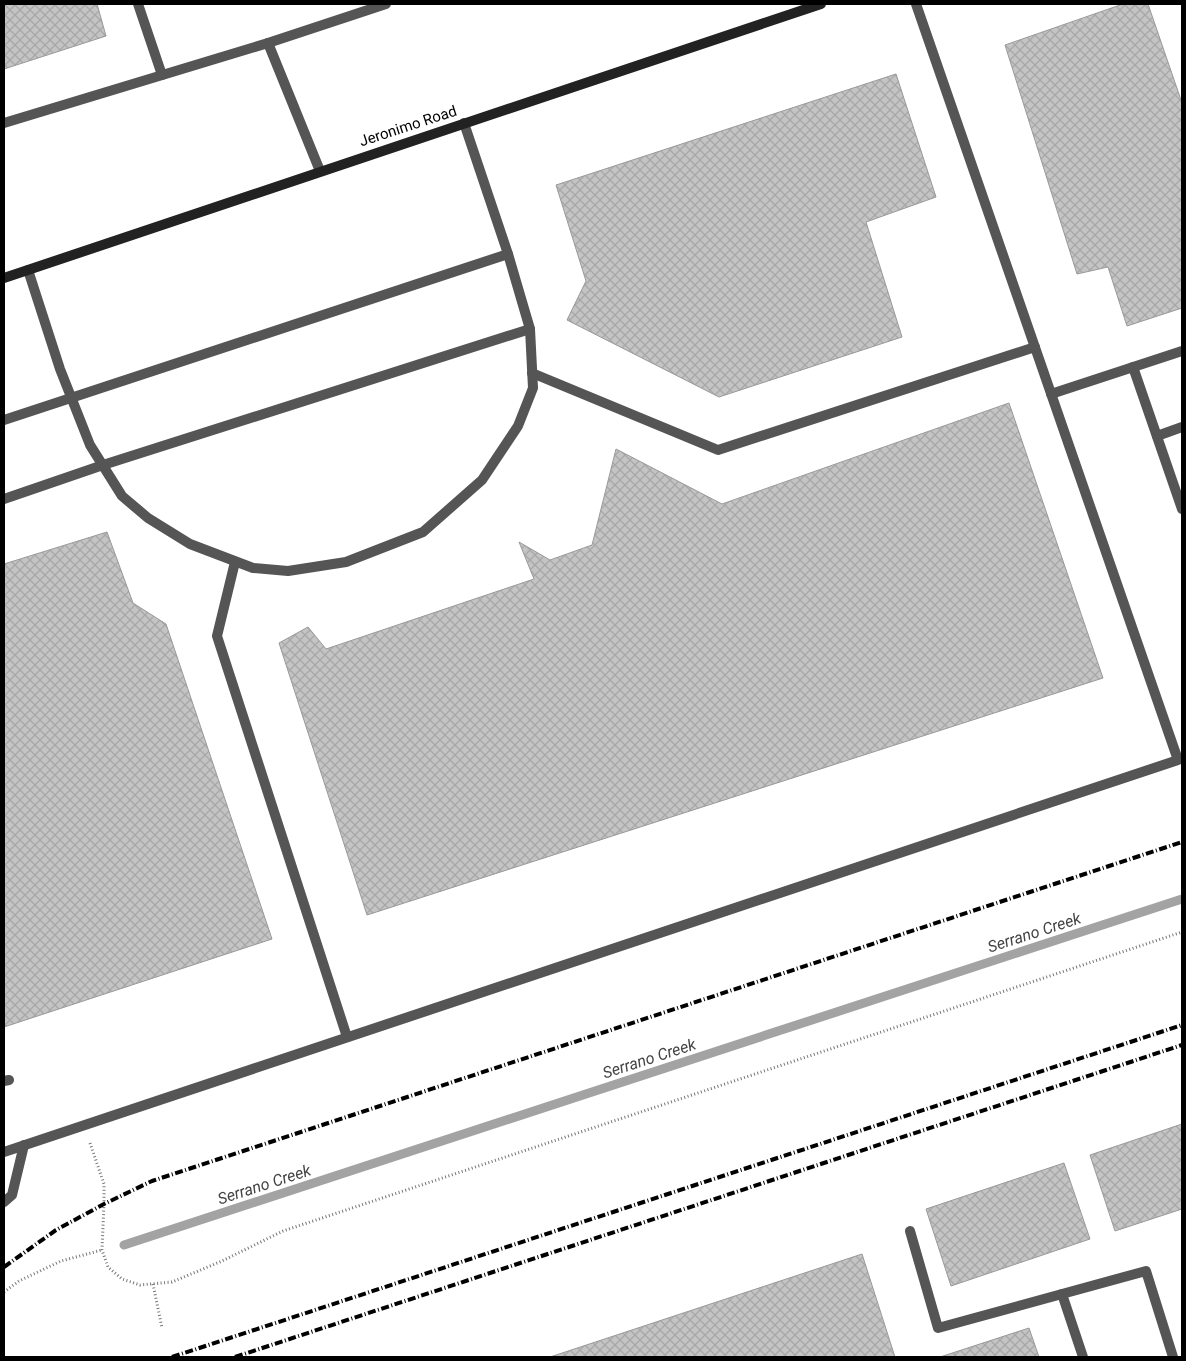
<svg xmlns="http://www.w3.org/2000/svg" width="1186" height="1361" viewBox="0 0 1186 1361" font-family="Roboto,sans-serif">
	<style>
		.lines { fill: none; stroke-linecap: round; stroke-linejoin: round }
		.stream { stroke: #a3a3a3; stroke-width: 9 }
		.building { fill: url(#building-cross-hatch); stroke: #999 }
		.path { stroke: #777; stroke-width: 3; stroke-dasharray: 1 2.5; stroke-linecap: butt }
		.service { stroke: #555; stroke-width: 10 }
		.secondary { stroke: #222; stroke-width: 10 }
		.rail { stroke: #000; stroke-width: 4; stroke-dasharray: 8 2.5 1 2.5; stroke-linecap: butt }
		.labels { text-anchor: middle; stroke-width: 4.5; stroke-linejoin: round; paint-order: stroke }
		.street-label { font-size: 15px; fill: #000; stroke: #fff }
		.water-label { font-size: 16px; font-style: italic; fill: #444; stroke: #fff }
	</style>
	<defs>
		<pattern id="building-cross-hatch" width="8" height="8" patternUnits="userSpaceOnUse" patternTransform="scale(1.25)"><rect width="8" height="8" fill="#c4c4c4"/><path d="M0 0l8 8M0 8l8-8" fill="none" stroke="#a7a7a7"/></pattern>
	</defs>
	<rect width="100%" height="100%" fill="#fff"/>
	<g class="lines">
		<path class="stream" d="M124,1245L1182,899"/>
	</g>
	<g class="building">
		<path d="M4,4H97L106,36L4,69Z"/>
		<path d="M1123,4H1148L1182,103V308L1127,326L1108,267L1077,274L1005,45Z"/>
		<path d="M896,74L936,197L866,222L902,337L719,397L567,320L586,281L556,185Z"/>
		<path d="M1009,403L1103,678L367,915L279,643L308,627L326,649L534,579L519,542L550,560L592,545L616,449L722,504Z"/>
		<path d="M107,532L133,603L166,624L272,939L4,1027V564Z"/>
		<path d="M1182,1124V1209L1115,1231L1090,1155Z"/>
		<path d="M1064,1163L1090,1239L951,1286L926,1209Z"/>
		<path d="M862,1254L895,1357H550Z"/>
		<path d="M1029,1328L1039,1357H940Z"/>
	</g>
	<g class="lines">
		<g class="path">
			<path d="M90,1143L104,1184V1204L102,1250L108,1267L122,1279L140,1285L172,1282L222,1261L283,1231L1182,932"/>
			<path d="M153,1284L162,1328"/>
			<path d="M4,1292L19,1281L61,1261L102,1250"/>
		</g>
		<g class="service">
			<path d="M138,4L162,75"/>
			<path d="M268,43L320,171"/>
			<path d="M4,123L268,43L386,4"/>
			<path d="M28,270L60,369L90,445L122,496L148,518L190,544L253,568L288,571L346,562L423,532L482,480L518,426L533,388L530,329L508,254L464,123"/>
			<path d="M1133,367L1182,509"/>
			<path d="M532,373L718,450L1035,347"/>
			<path d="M1051,394L1182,351"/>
			<path d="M4,420L508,254"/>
			<path d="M1157,436L1182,427"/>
			<path d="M4,499L103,465L530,329"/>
			<path d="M235,562L217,636L347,1037"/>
			<path d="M4,1081L9,1080"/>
			<path d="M4,1152L1178,760L916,4"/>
			<path d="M4,1202L12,1195L24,1145"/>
			<path d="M910,1231L938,1328L1062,1294"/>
			<path d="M1083,1357L1062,1294L1146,1271L1173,1357"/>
		</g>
		<path class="secondary" d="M4,278L821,4"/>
		<g class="rail">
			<path d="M4,1267L56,1230L104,1204L152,1181L1182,842"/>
			<path d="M172,1357L1182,1025"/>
			<path d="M235,1357L1182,1045"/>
		</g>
	</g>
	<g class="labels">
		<g class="street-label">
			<text transform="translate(408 126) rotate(-18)" y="5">Jeronimo Road</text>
		</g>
		<g class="water-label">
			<text transform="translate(1034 932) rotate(-18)" y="6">Serrano Creek</text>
			<text transform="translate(649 1058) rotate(-18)" y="6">Serrano Creek</text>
			<text transform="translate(264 1184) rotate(-18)" y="6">Serrano Creek</text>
		</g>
	</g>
	<rect width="1186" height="1361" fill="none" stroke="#000000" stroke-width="10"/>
</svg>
